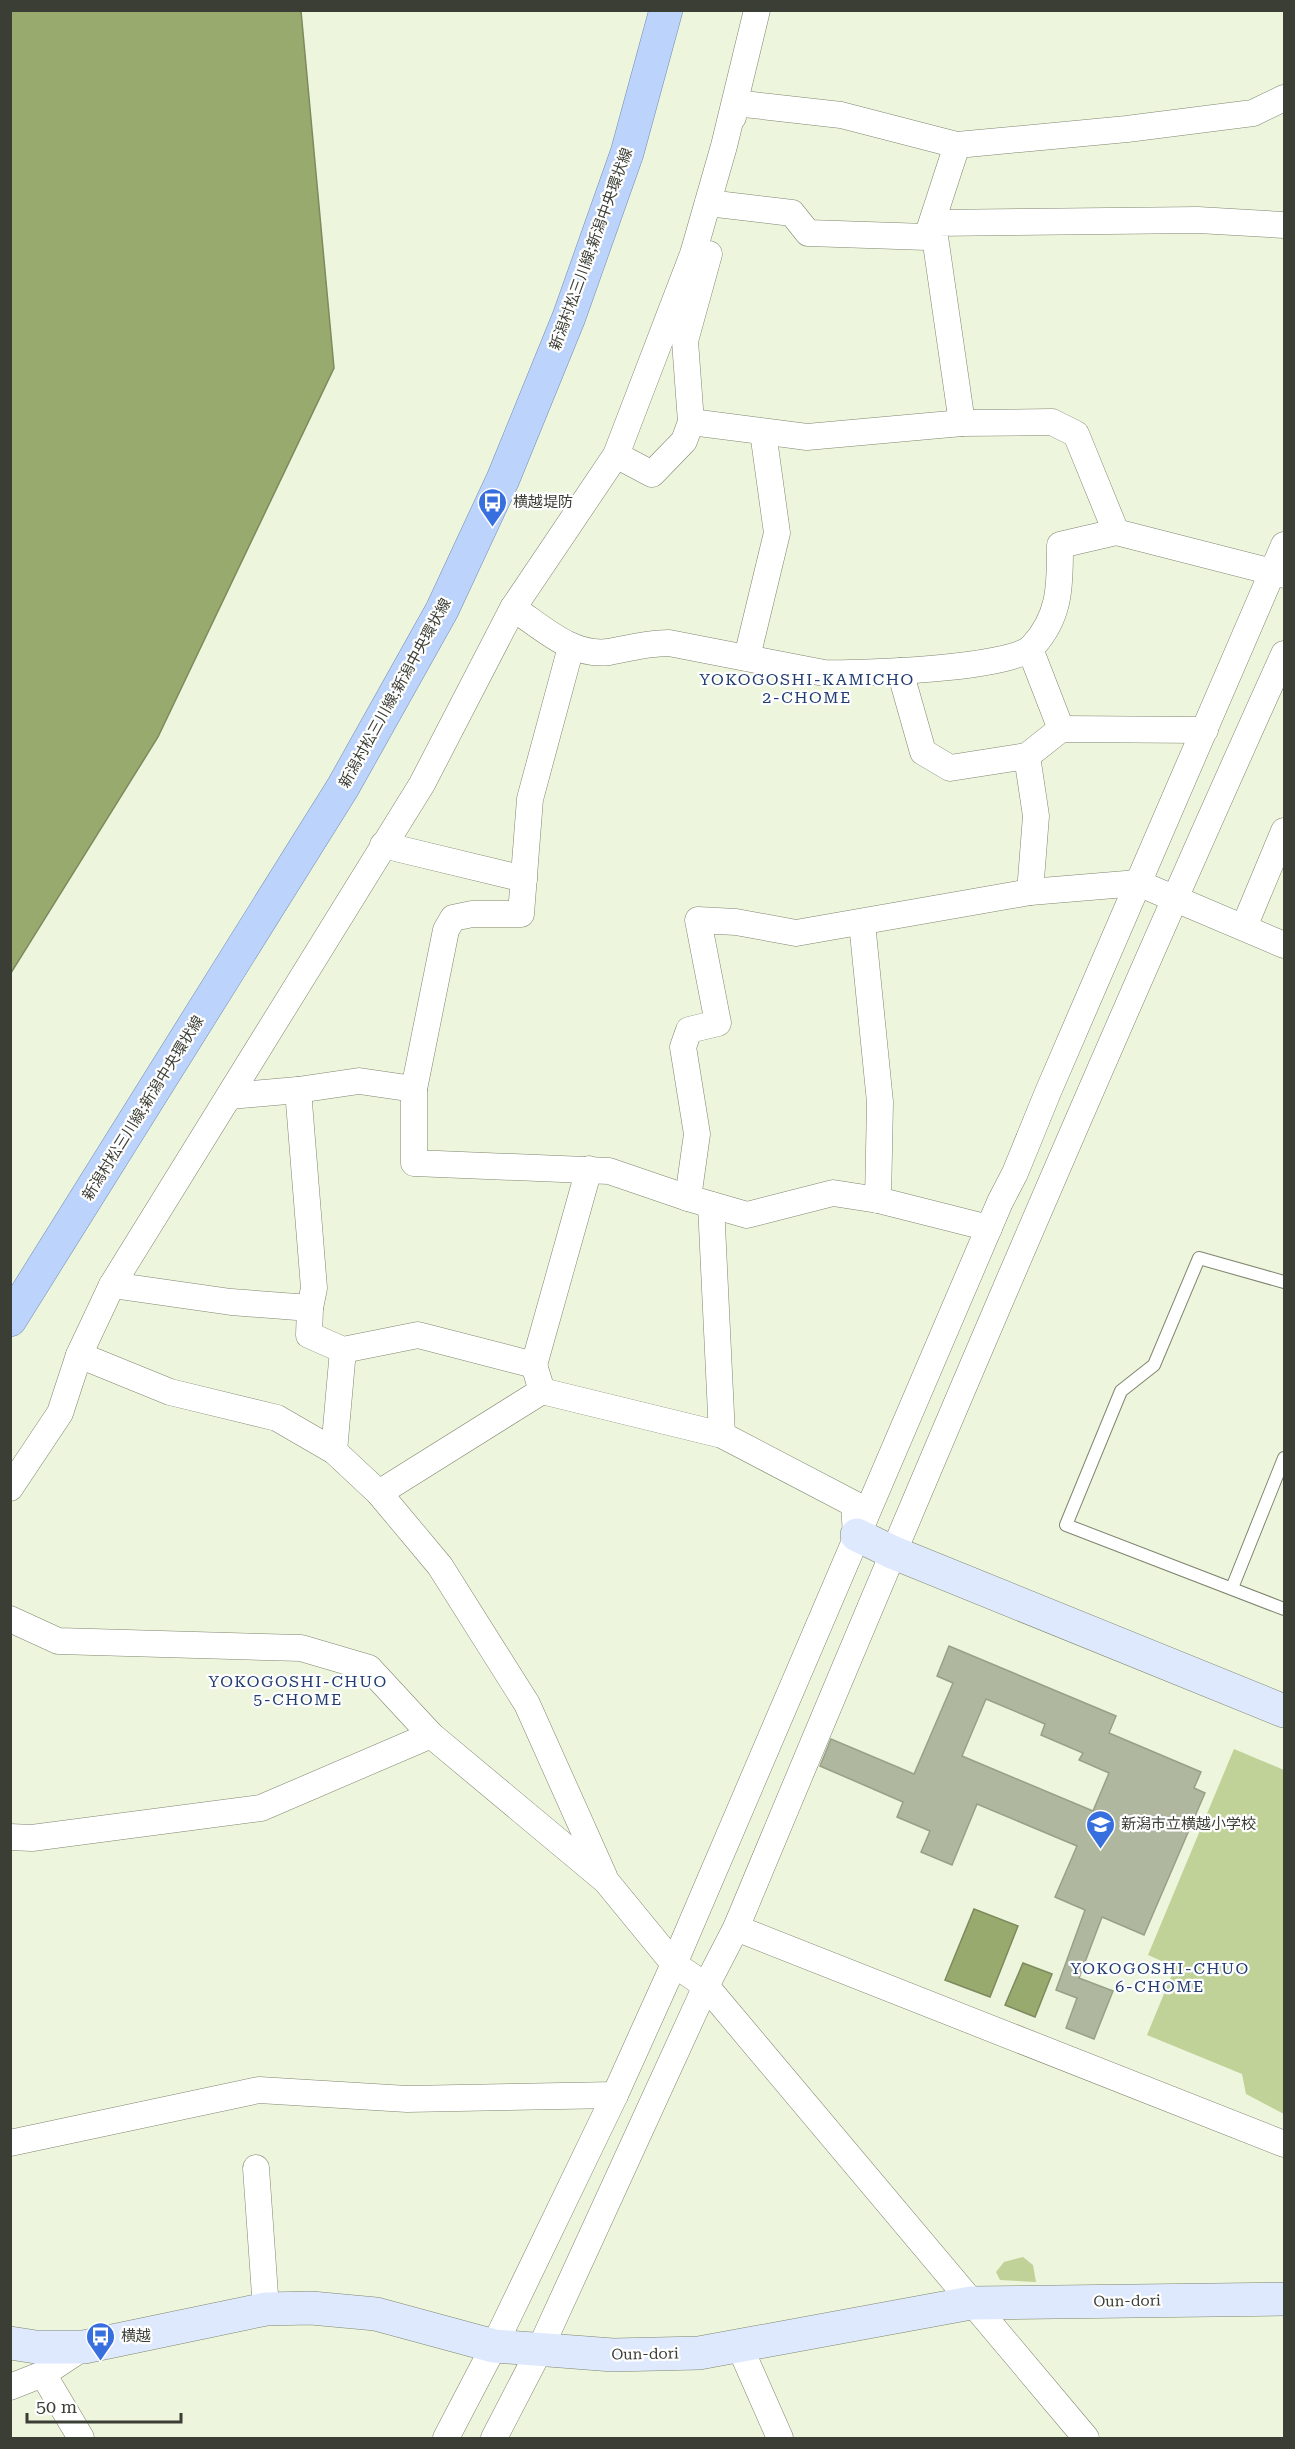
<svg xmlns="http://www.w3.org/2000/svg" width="1295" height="2449" viewBox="0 0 1295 2449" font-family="'Roboto Serif','Noto Sans JP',serif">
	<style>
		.green { fill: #c0d298 }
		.water { fill: #99aa6f; stroke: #7d8a5d; stroke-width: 1.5 }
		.building { fill: #afb79f; stroke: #98a088; stroke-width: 1.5; fill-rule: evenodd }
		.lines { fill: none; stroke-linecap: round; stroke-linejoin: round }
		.lane-casing { stroke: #7f866f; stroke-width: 14 }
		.street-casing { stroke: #7f866f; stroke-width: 27 }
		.secondary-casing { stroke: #7f866f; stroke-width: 34 }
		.primary-casing { stroke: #728bb5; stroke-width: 34 }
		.lane { stroke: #fff; stroke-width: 12 }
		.street { stroke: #fff; stroke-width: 26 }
		.secondary { stroke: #dee9fe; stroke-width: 33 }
		.primary { stroke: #bcd3fc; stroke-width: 33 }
		.labels { text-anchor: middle; stroke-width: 4.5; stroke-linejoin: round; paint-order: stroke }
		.street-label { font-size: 15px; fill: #3b3e34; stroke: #fefefe }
		.poi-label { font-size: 15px; fill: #3b3e34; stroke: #fefefe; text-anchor: start }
		.neighbourhood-label { font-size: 16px; letter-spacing: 1.5px; fill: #203c73; stroke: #fefefe }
	</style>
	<rect width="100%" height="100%" fill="#edf5dc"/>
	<g class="green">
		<path d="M1234,1749L1284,1770V2114L1246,2094L1242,2074L1147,2035L1175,1967L1148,1955Z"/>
		<path d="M1023,2257L1033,2265L1036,2282L1000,2280L996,2272L1004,2262Z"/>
	</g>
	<g class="water">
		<path d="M11,10L301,11L334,368L158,737L11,973Z"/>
		<path d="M974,1909L1018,1926L990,1997L945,1980Z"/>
		<path d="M1023,1963L1052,1974L1035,2017L1005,2005Z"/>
	</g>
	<path class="building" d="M949,1646L1116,1716L1109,1733L1201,1772L1194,1788L1205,1793L1144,1935L1102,1917L1079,1978L1113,1991L1094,2039L1066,2028L1077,1998L1056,1990L1085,1910L1055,1897L1077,1846L977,1804L952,1865L921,1852L930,1831L897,1817L903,1802L820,1766L831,1739L914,1774L953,1683L937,1676ZM986,1699L1045,1724L1041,1735L1083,1753L1079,1760L1109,1773L1093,1811L962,1756Z"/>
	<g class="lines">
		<defs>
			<g id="lane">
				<path d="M1284,1282L1199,1258L1154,1365L1121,1391L1066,1525L1284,1609"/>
				<path d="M1232,1588L1284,1458"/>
			</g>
			<g id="street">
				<path d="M733,117L735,103L841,115L957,145L1127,129L1253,113L1284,98"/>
				<path d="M708,203L792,213L808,233L927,237L957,145"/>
				<path d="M691,422L807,437L962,423L1052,422L1076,434L1116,532"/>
				<path d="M962,423L933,223L1198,220L1284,225"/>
				<path d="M616,455L652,474L684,441L691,422L685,341L709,254"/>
				<path d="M513,608C542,627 572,657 609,652C629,648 648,643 669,643L824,673C859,674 1010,669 1032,647C1061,616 1060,584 1060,545L1116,532L1284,575"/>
				<path d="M1030,649L1061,729"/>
				<path d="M747,657L777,533L763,432"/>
				<path d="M900,671L923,752L950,768L1027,756"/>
				<path d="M383,845L524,879"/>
				<path d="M1030,892L1036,816L1027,756L1061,729L1205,730"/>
				<path d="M862,923L880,1102L878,1200"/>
				<path d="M1244,927L1284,831"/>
				<path d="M414,1089L446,930L453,918L472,914H521L530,799L571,647"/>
				<path d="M298,1090L359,1081L414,1089V1163L609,1171L688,1198L747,1215L833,1193L878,1200L989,1228"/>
				<path d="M230,1096L298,1090L314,1288L310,1308L309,1335L343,1350L418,1335L534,1365L542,1391L722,1435L854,1504L856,1535"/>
				<path d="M688,1198L697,1134L683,1047L689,1030L718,1023L698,920L736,922L796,933L1030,892L1138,883L1284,945"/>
				<path d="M711,1205L722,1435"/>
				<path d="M112,1285L231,1302L310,1308"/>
				<path d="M79,1355L170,1392L277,1418L334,1451L379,1493L440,1566L527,1704L604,1876"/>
				<path d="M534,1365L589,1169"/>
				<path d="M334,1451L343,1350"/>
				<path d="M10,1488L60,1413L79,1355L112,1285L422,784L513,608L616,455L693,254L724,146L757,10"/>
				<path d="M379,1493L542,1391"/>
				<path d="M10,1619L58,1641L301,1648L369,1668L431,1735"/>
				<path d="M10,1837L32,1838L261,1808L431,1735L606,1881L674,1964L706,1986L1086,2438"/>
				<path d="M736,1928L1284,2144"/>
				<path d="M10,2143L259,2090L407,2099L615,2095"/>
				<path d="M256,2168L266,2309"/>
				<path d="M739,2345L780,2438"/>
				<path d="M43,2374L81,2438"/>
				<path d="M10,2387L43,2374L84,2347"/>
				<path d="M446,2438L494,2346L615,2095L674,1964L1000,1202L1015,1173L1048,1092L1284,545"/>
				<path d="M494,2438L539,2351L706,1986L736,1928C914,1501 1094,1075 1284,654"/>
			</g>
			<g id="secondary">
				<path d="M857,1535L892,1552L1284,1711"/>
				<path d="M10,2343L36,2347H84L266,2309L311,2308L376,2314L494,2346L613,2355L699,2353L971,2303L1284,2299"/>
			</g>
			<path id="primary" d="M10,1320L343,787L442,610L503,479L569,317L627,153L666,10"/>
		</defs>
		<use href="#lane" class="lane-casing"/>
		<use href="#street" class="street-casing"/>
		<use href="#secondary" class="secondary-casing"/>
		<use href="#primary" class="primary-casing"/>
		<use href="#lane" class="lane"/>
		<use href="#street" class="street"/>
		<use href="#secondary" class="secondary"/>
		<use href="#primary" class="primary"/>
	</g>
	<defs>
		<symbol id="bus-pin" viewBox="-11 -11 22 30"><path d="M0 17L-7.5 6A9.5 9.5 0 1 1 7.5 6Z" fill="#386fdf" stroke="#fefefe"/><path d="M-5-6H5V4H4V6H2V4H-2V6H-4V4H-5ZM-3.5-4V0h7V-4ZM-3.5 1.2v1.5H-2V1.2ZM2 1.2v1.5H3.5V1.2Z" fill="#fff"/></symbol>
		<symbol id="school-pin" viewBox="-11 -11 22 30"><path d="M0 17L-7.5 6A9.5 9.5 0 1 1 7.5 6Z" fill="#386fdf" stroke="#fefefe"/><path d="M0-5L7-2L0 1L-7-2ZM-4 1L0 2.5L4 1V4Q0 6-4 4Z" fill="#fff"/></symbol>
	</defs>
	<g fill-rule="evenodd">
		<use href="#bus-pin" x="476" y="486" width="33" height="45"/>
		<use href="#school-pin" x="1084" y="1808" width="33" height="45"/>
		<use href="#bus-pin" x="84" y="2320" width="33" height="45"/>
	</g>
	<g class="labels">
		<g class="street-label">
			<text transform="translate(591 249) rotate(-70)" y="5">新潟村松三川線;新潟中央環状線</text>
			<text transform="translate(395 693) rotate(-61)" y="5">新潟村松三川線;新潟中央環状線</text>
			<text transform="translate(143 1108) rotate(-58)" y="5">新潟村松三川線;新潟中央環状線</text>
			<text transform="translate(1127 2301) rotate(-1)" y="5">Oun-dori</text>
			<text transform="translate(645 2354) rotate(-1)" y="5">Oun-dori</text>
		</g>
		<g class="poi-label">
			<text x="513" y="507">横越堤防</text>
			<text x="1121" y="1829">新潟市立横越小学校</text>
			<text x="121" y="2341">横越</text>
		</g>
		<g class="neighbourhood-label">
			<text x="807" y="685">YOKOGOSHI-KAMICHO<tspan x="807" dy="18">2-CHOME</tspan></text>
			<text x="298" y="1687">YOKOGOSHI-CHUO<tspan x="298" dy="18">5-CHOME</tspan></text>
			<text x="1160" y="1974">YOKOGOSHI-CHUO<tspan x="1160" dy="18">6-CHOME</tspan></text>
		</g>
	</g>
	<rect width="1295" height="2449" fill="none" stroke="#3b3e34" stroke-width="24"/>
	<path d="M27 2413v9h154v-9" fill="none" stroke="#3b3e34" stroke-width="3"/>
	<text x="36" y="2413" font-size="18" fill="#3b3e34" stroke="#fefefe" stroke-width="4.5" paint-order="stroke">50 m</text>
</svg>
